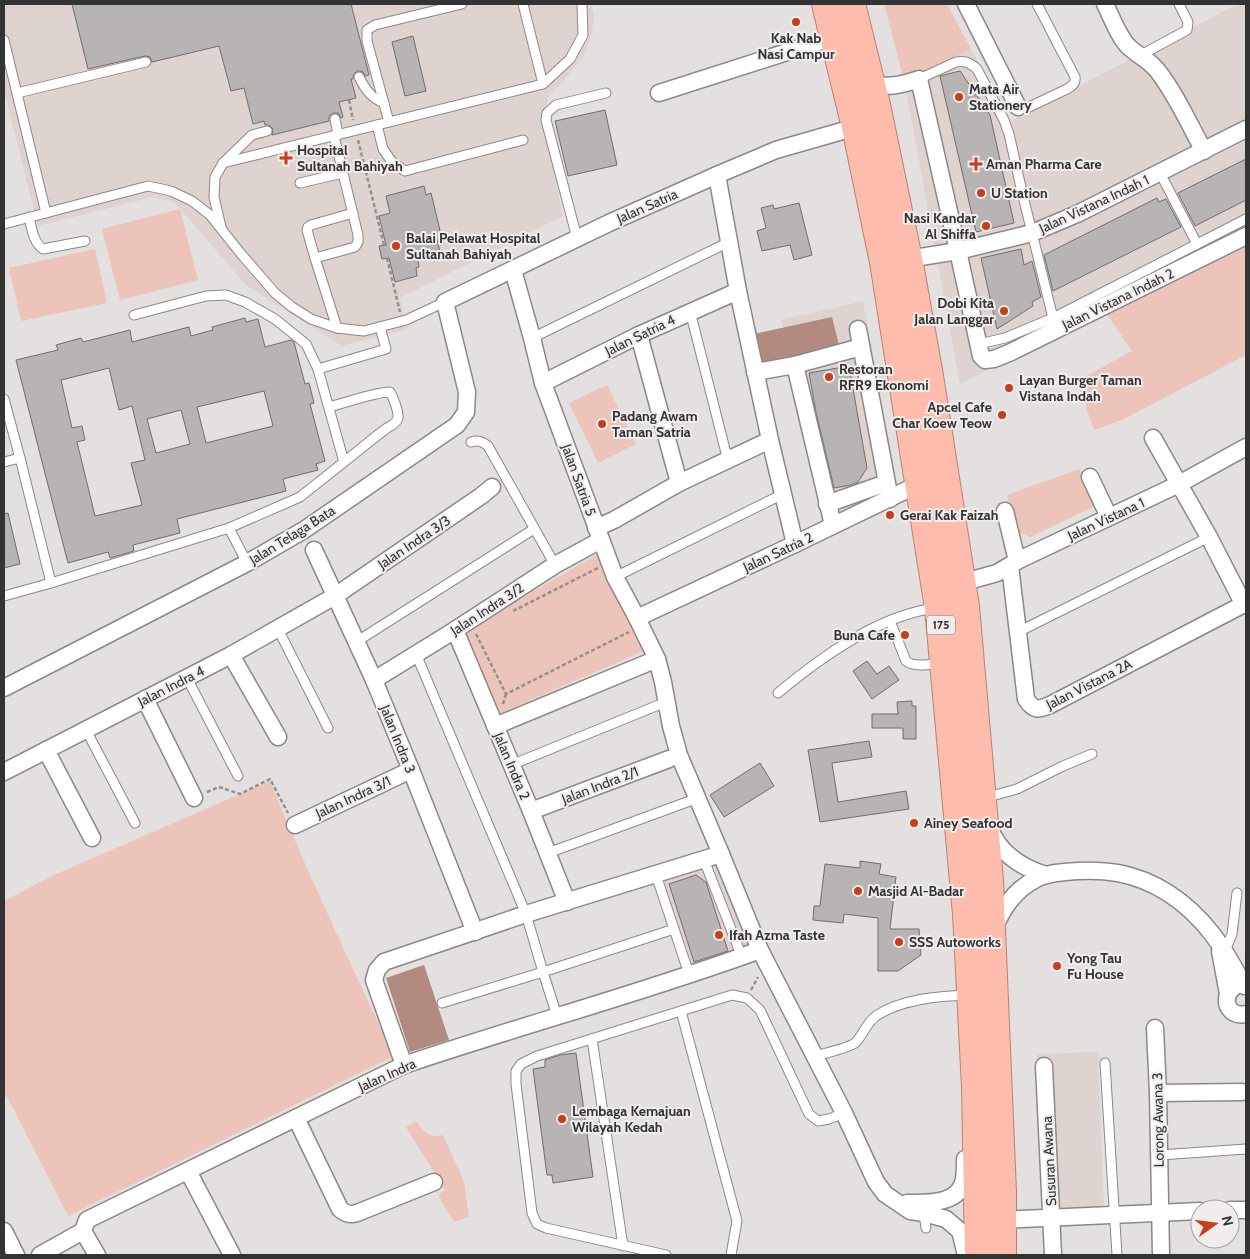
<svg xmlns="http://www.w3.org/2000/svg" width="1250" height="1259" viewBox="0 0 1250 1259" font-family="Cabin,sans-serif">
	<style>
		.built { fill: #dfd3cf }
		.green { fill: #ecc4ba }
		.water { fill: #b28a7f }
		.building { fill: #b7b4b3; stroke: #706d6c; fill-rule: evenodd }
		.lines { fill: none; stroke-linecap: round; stroke-linejoin: round }
		.service-casing { stroke: #8b8887; stroke-width: 11 }
		.minor-casing { stroke: #8b8887; stroke-width: 19 }
		.trunk-casing { stroke: #b78274; stroke-width: 30 }
		.path { stroke: #92908f; stroke-width: 2.5; stroke-dasharray: 4 2.5; stroke-linecap: butt }
		.service { stroke: #fff; stroke-width: 9 }
		.minor { stroke: #fff; stroke-width: 16 }
		.trunk { stroke: #febcac; stroke-width: 28 }
		.poi-dot { fill: #c73e18; stroke: #f0edec; stroke-width: 2 }
		.labels { text-anchor: middle; stroke-width: 4; stroke-linejoin: round; paint-order: stroke }
		.shield { fill: #f0edec; stroke: #6c6b6a; stroke-width: 1 }
		.shield-label { font-size: 12px; font-weight: bold; fill: #343333 }
		.poi-label { font-size: 14px; font-weight: bold; fill: #343333; stroke: #f0edec; text-anchor: start }
		.street-label { font-size: 14px; fill: #343333; stroke: #f0edec }
	</style>
	<rect width="100%" height="100%" fill="#e3e0df"/>
	<g class="built">
		<path d="M4,4H591L594,15L592,33L583,57L565,79L548,97L543,119L563,216L400,298L408,329L342,346L246,285L175,203L153,197L38,226L4,91Z"/>
		<path d="M1238,4H1246V243L960,384L904,80L971,49L1010,121Z"/>
		<path d="M863,301L898,495L832,528L781,320Z"/>
		<path d="M724,846L774,956L690,984L655,866Z"/>
		<path d="M1098,1052L1104,1209L1043,1211L1037,1054Z"/>
	</g>
	<g class="green">
		<path d="M884,4H947L971,49L904,80Z"/>
		<path d="M180,209L198,280L120,300L102,229Z"/>
		<path d="M1246,243V355L1122,420L1094,430L1077,381L1132,351L1106,313Z"/>
		<path d="M95,249L107,303L21,321L9,268Z"/>
		<path d="M607,385L636,444L598,463L569,403Z"/>
		<path d="M1079,469L1097,505L1030,537L1015,530L1007,495Z"/>
		<path d="M603,551L646,650L498,714L462,633Z"/>
		<path d="M270,781C308,874 351,965 394,1056L68,1216L16,1114L4,1092V901L52,876Z"/>
		<path d="M416,1121C423,1131 429,1139 443,1135L464,1182L469,1217L454,1222L438,1195L445,1190L406,1127Z"/>
	</g>
	<g class="water">
		<path d="M832,317L840,349L762,367L754,334Z"/>
		<path d="M424,965L449,1040L410,1052L386,978Z"/>
	</g>
	<g class="building">
		<path d="M72,4H351L369,75L365,76L363,72L360,71H357L354,74L353,79H351L356,98L339,102L343,117L341,118L338,113H333L329,116V121L272,135L273,129L269,125H265L264,121L253,124L244,88L231,91L219,46L152,62L150,57L145,56L88,69Z"/>
		<path d="M413,36L426,91L405,96L392,42Z"/>
		<path d="M960,71L990,115L1014,223L976,232L940,76Z"/>
		<path d="M605,110L617,165L568,176L555,121Z"/>
		<path d="M1246,159V200L1195,226L1178,193Z"/>
		<path d="M424,186L426,195L431,193L442,239L437,240L441,255L418,260L419,267L416,268L417,276L395,282L389,258L382,259L379,246L386,245L379,216L390,213L386,196Z"/>
		<path d="M1157,198L1159,202L1166,199L1181,227L1053,291L1044,255Z"/>
		<path d="M799,203L812,255L794,260L790,245L762,251L757,231L766,228L761,208L773,205L774,209Z"/>
		<path d="M1021,249L1024,265L1032,261L1041,297L1032,302L1033,306L997,329L981,258Z"/>
		<path d="M245,318L246,322L258,319L265,347L291,340L294,342L305,384L309,383L314,403L310,404L325,461L316,464L318,470L283,479L286,491L177,519L180,533L133,545L134,551L110,558L108,552L68,563L16,360L58,350L56,345L81,338L83,342L130,330L132,342L189,327L191,336L213,330L212,327ZM109,368L119,410L132,406L145,460L131,463L142,505L95,516L77,442L85,440L82,426L72,428L61,380ZM264,391L273,426L206,443L197,407ZM181,410L190,444L156,453L147,419Z"/>
		<path d="M849,366L867,468L858,482L851,485L834,488L816,412L809,373Z"/>
		<path d="M8,513L20,564L4,568V514Z"/>
		<path d="M867,661L877,674L889,666L899,680L872,699L853,671Z"/>
		<path d="M912,701V706H916V739H903V728H872V714H898L897,702Z"/>
		<path d="M869,741L872,757L832,763L838,802L906,791L909,809L820,822L808,750Z"/>
		<path d="M760,763L774,786L724,817L710,795Z"/>
		<path d="M860,861L881,864L879,874L896,877L890,929H919L921,955L898,971H878V918L844,914L843,923L813,920L814,906H820L825,864L860,868Z"/>
		<path d="M696,875L706,882L728,951L694,962L669,884Z"/>
		<path d="M576,1053L593,1177L553,1183L552,1175H547L533,1069L545,1067V1060L560,1055Z"/>
	</g>
	<g class="lines">
		<defs>
			<g id="service">
				<path d="M523,4L543,84"/>
				<path d="M4,40L46,213"/>
				<path d="M1141,55L1187,30L1188,22L1179,4"/>
				<path d="M359,77C365,89 371,98 384,103"/>
				<path d="M919,79L956,62C965,60 970,63 977,69L1004,120L1009,134L1022,192L1053,318"/>
				<path d="M17,93L146,62"/>
				<path d="M1018,107L1022,108H1027L1067,89C1072,86 1076,84 1075,77L1037,4"/>
				<path d="M335,119L338,135"/>
				<path d="M389,122L367,41V30L375,25L462,4"/>
				<path d="M377,125L383,149L392,162L405,171L523,140"/>
				<path d="M223,163L543,84L570,59L583,35L582,4"/>
				<path d="M1160,173L1197,244"/>
				<path d="M300,183L343,173"/>
				<path d="M29,217C32,229 33,242 43,249L85,241"/>
				<path d="M4,224L148,186L171,191L192,201L210,215L242,255L275,293L292,307L311,319L337,328L364,331L406,320L445,302"/>
				<path d="M221,227L214,197L215,177L223,163L252,135L267,131"/>
				<path d="M577,238L546,120L547,113L556,105L606,93"/>
				<path d="M315,258L355,247L358,242V235L334,136"/>
				<path d="M690,311L728,461"/>
				<path d="M337,328L315,258L307,230L308,227L311,225L353,213"/>
				<path d="M532,338L729,242"/>
				<path d="M979,344L1005,338L1053,318L1246,219"/>
				<path d="M318,369L386,349L380,327"/>
				<path d="M4,399L20,458L51,583"/>
				<path d="M329,407C345,403 375,392 390,392C393,397 399,412 398,418C397,423 391,426 387,428C372,439 358,451 344,462"/>
				<path d="M471,442C478,440 482,441 488,446L555,565"/>
				<path d="M4,462L20,458"/>
				<path d="M229,528L247,563"/>
				<path d="M615,577L783,494"/>
				<path d="M4,596L51,583L229,528L300,497L344,462L318,369L306,344L275,319L245,302L226,295L206,296L134,315"/>
				<path d="M890,621L906,661C915,668 931,664 941,663"/>
				<path d="M278,629L328,728"/>
				<path d="M1018,632L1209,537"/>
				<path d="M356,642L534,529"/>
				<path d="M416,654L526,914L543,972L557,1016"/>
				<path d="M187,678L238,776"/>
				<path d="M778,693C821,657 879,615 936,608"/>
				<path d="M86,730L135,823"/>
				<path d="M511,765L666,702"/>
				<path d="M984,798L1017,789L1063,766L1092,754"/>
				<path d="M548,853L698,798"/>
				<path d="M704,860L742,957"/>
				<path d="M656,875L689,974"/>
				<path d="M1225,951L1232,934L1237,893"/>
				<path d="M442,1003L543,972L674,929"/>
				<path d="M681,1011L737,1221L731,1255"/>
				<path d="M592,1039L623,1246"/>
				<path d="M815,1056C823,1054 850,1047 855,1043C863,1035 867,1022 876,1016C901,999 939,996 968,995"/>
				<path d="M1105,1063L1117,1255"/>
				<path d="M1160,1155L1246,1149"/>
				<path d="M924,1213L926,1228"/>
				<path d="M666,1255L546,1228L537,1224L532,1213L516,1084V1071L521,1064L537,1056L732,995L747,998L760,1010L809,1114L818,1121L829,1119L844,1113"/>
			</g>
			<g id="minor">
				<path d="M966,4L1018,107"/>
				<path d="M1105,4C1111,16 1120,40 1130,48C1139,56 1149,60 1157,70C1176,94 1189,124 1204,151"/>
				<path d="M870,84C888,88 902,85 919,79L958,251L981,356L985,360L994,359L1009,353L1246,236"/>
				<path d="M659,93L834,37"/>
				<path d="M717,175L738,291L770,440L795,544"/>
				<path d="M908,259L958,251L1032,233L1077,214L1246,129"/>
				<path d="M513,270L532,338L543,383L615,577L637,618L657,659L663,682L671,726L679,755L721,854L760,950L844,1113L876,1182L885,1194L910,1211L924,1213L946,1219L960,1231L966,1255"/>
				<path d="M858,329L890,499"/>
				<path d="M639,335L679,483"/>
				<path d="M795,365L833,525"/>
				<path d="M755,372L795,365L861,347"/>
				<path d="M543,383L639,335L738,291"/>
				<path d="M1153,438L1209,537L1244,605"/>
				<path d="M1090,477L1109,517"/>
				<path d="M827,504L886,483"/>
				<path d="M1005,511L1017,561"/>
				<path d="M596,528L614,520L679,483L770,440"/>
				<path d="M314,550L374,680L411,770L475,932"/>
				<path d="M1010,566L1026,699C1034,711 1038,710 1050,705L1246,603"/>
				<path d="M961,583L997,573L1017,561L1179,484L1246,447"/>
				<path d="M637,618L795,544L919,484"/>
				<path d="M455,630L531,811L567,902"/>
				<path d="M231,655L278,737"/>
				<path d="M374,680L455,630L555,565L601,540"/>
				<path d="M4,688L247,563L304,530L457,425L466,412L467,392L445,302L609,223L717,175L776,150L856,127"/>
				<path d="M145,699L194,798"/>
				<path d="M495,726L657,659"/>
				<path d="M46,750L92,838"/>
				<path d="M4,772L231,655L335,596L481,496L492,487"/>
				<path d="M531,811L669,759"/>
				<path d="M295,825L411,770"/>
				<path d="M989,826C998,852 1020,867 1046,875"/>
				<path d="M995,927C1003,907 1016,889 1036,879C1045,874 1055,873 1065,872C1103,868 1135,872 1168,893C1204,916 1225,949 1244,986"/>
				<path d="M1220,951L1228,994"/>
				<path d="M1234,987C1220,998 1228,1018 1246,1014"/>
				<path d="M1155,1028L1158,1093L1161,1255"/>
				<path d="M404,1065L374,980L377,970L384,962L526,914L721,854"/>
				<path d="M1044,1066L1053,1255"/>
				<path d="M1158,1093L1242,1092"/>
				<path d="M296,1118L340,1209C346,1214 350,1215 357,1213L434,1182"/>
				<path d="M188,1171L232,1255"/>
				<path d="M907,1203C927,1203 960,1205 964,1179C965,1173 965,1166 965,1159"/>
				<path d="M1230,1210H1246"/>
				<path d="M1002,1220L1200,1211"/>
				<path d="M4,1231L16,1255"/>
				<path d="M83,1231L97,1255"/>
				<path d="M40,1255L83,1231L87,1220L404,1065C522,1025 643,993 760,950"/>
			</g>
			<g id="trunk">
				<path d="M826,4L856,127L884,262L939,608L967,914L976,1087L979,1255"/>
				<path d="M851,4L876,105L908,259L929,376L965,606L989,881L1002,1192V1255"/>
			</g>
		</defs>
		<use href="#service" class="service-casing"/>
		<use href="#minor" class="minor-casing"/>
		<use href="#trunk" class="trunk-casing"/>
		<g class="path">
			<path d="M349,100L353,120"/>
			<path d="M358,140L384,245"/>
			<path d="M387,258L400,312"/>
			<path d="M513,611L598,568"/>
			<path d="M476,634L506,694L629,632"/>
			<path d="M503,704L506,694"/>
			<path d="M207,792L219,787L240,794L270,779L288,813"/>
			<path d="M751,990L758,977"/>
		</g>
		<use href="#service" class="service"/>
		<use href="#minor" class="minor"/>
		<use href="#trunk" class="trunk"/>
	</g>
	<g class="poi-dot">
		<circle cx="796" cy="22" r="5"/>
		<circle cx="959" cy="97" r="5"/>
		<path d="M283.5 150.5h5v5h5v5h-5v5h-5v-5h-5v-5h5z"/>
		<path d="M973.5 156.5h5v5h5v5h-5v5h-5v-5h-5v-5h5z"/>
		<circle cx="981" cy="193" r="5"/>
		<circle cx="986" cy="226" r="5"/>
		<circle cx="396" cy="246" r="5"/>
		<circle cx="1004" cy="311" r="5"/>
		<circle cx="829" cy="377" r="5"/>
		<circle cx="1009" cy="388" r="5"/>
		<circle cx="1002" cy="415" r="5"/>
		<circle cx="602" cy="424" r="5"/>
		<circle cx="890" cy="515" r="5"/>
		<circle cx="905" cy="635" r="5"/>
		<circle cx="914" cy="823" r="5"/>
		<circle cx="858" cy="891" r="5"/>
		<circle cx="719" cy="935" r="5"/>
		<circle cx="899" cy="942" r="5"/>
		<circle cx="1057" cy="966" r="5"/>
		<circle cx="562" cy="1119" r="5"/>
	</g>
	<g class="labels">
		<rect class="shield" x="927" y="615.5" width="28" height="19" rx="4"/>
		<g class="shield-label">
			<text x="941" y="629">175</text>
		</g>
		<g class="poi-label">
			<text x="796" y="43" text-anchor="middle">Kak Nab<tspan x="796" dy="16">Nasi Campur</tspan></text>
			<text x="969" y="94">Mata Air<tspan x="969" dy="16">Stationery</tspan></text>
			<text x="297" y="155">Hospital<tspan x="297" dy="16">Sultanah Bahiyah</tspan></text>
			<text x="986" y="169">Aman Pharma Care</text>
			<text x="991" y="198">U Station</text>
			<text x="976" y="223" text-anchor="end">Nasi Kandar<tspan x="976" dy="16">Al Shiffa</tspan></text>
			<text x="406" y="243">Balai Pelawat Hospital<tspan x="406" dy="16">Sultanah Bahiyah</tspan></text>
			<text x="994" y="308" text-anchor="end">Dobi Kita<tspan x="994" dy="16">Jalan Langgar</tspan></text>
			<text x="839" y="374">Restoran<tspan x="839" dy="16">RFR9 Ekonomi</tspan></text>
			<text x="1019" y="385">Layan Burger Taman<tspan x="1019" dy="16">Vistana Indah</tspan></text>
			<text x="992" y="412" text-anchor="end">Apcel Cafe<tspan x="992" dy="16">Char Koew Teow</tspan></text>
			<text x="612" y="421">Padang Awam<tspan x="612" dy="16">Taman Satria</tspan></text>
			<text x="900" y="520">Gerai Kak Faizah</text>
			<text x="895" y="640" text-anchor="end">Buna Cafe</text>
			<text x="924" y="828">Ainey Seafood</text>
			<text x="868" y="896">Masjid Al-Badar</text>
			<text x="729" y="940">Ifah Azma Taste</text>
			<text x="909" y="947">SSS Autoworks</text>
			<text x="1067" y="963">Yong Tau<tspan x="1067" dy="16">Fu House</tspan></text>
			<text x="572" y="1116">Lembaga Kemajuan<tspan x="572" dy="16">Wilayah Kedah</tspan></text>
		</g>
		<g class="street-label">
			<text transform="translate(1094 204) rotate(-25)" y="5">Jalan Vistana Indah 1</text>
			<text transform="translate(647 206) rotate(-24)" y="5">Jalan Satria</text>
			<text transform="translate(1118 299) rotate(-26)" y="5">Jalan Vistana Indah 2</text>
			<text transform="translate(640 335) rotate(-26)" y="5">Jalan Satria 4</text>
			<text transform="translate(579 480) rotate(70)" y="5">Jalan Satria 5</text>
			<text transform="translate(1106 519) rotate(-25)" y="5">Jalan Vistana 1</text>
			<text transform="translate(292 535) rotate(-32)" y="5">Jalan Telaga Bata</text>
			<text transform="translate(414 542) rotate(-34)" y="5">Jalan Indra 3/3</text>
			<text transform="translate(778 552) rotate(-25)" y="5">Jalan Satria 2</text>
			<text transform="translate(487 609) rotate(-33)" y="5">Jalan Indra 3/2</text>
			<text transform="translate(1089 684) rotate(-27)" y="5">Jalan Vistana 2A</text>
			<text transform="translate(171 686) rotate(-27)" y="5">Jalan Indra 4</text>
			<text transform="translate(398 739) rotate(68)" y="5">Jalan Indra 3</text>
			<text transform="translate(512 766) rotate(67)" y="5">Jalan Indra 2</text>
			<text transform="translate(600 785) rotate(-21)" y="5">Jalan Indra 2/1</text>
			<text transform="translate(353 797) rotate(-25)" y="5">Jalan Indra 3/1</text>
			<text transform="translate(387 1075) rotate(-24)" y="5">Jalan Indra</text>
			<text transform="translate(1158 1120) rotate(-91)" y="5">Lorong Awana 3</text>
			<text transform="translate(1049 1161) rotate(-93)" y="5">Susuran Awana</text>
		</g>
	</g>
	<rect width="1250" height="1259" fill="none" stroke="#343333" stroke-width="10"/>
	<g transform="translate(1215 1224) rotate(76)"><circle r="24" fill="#f0edec" stroke="#a5a3a2"/>
	<path d="M0-4L9 19L0 12L-9 19Z" fill="#c73e18"/>
	<text y="-8" font-size="14" font-weight="bold" text-anchor="middle" fill="#343333">N</text>
	</g>
</svg>
